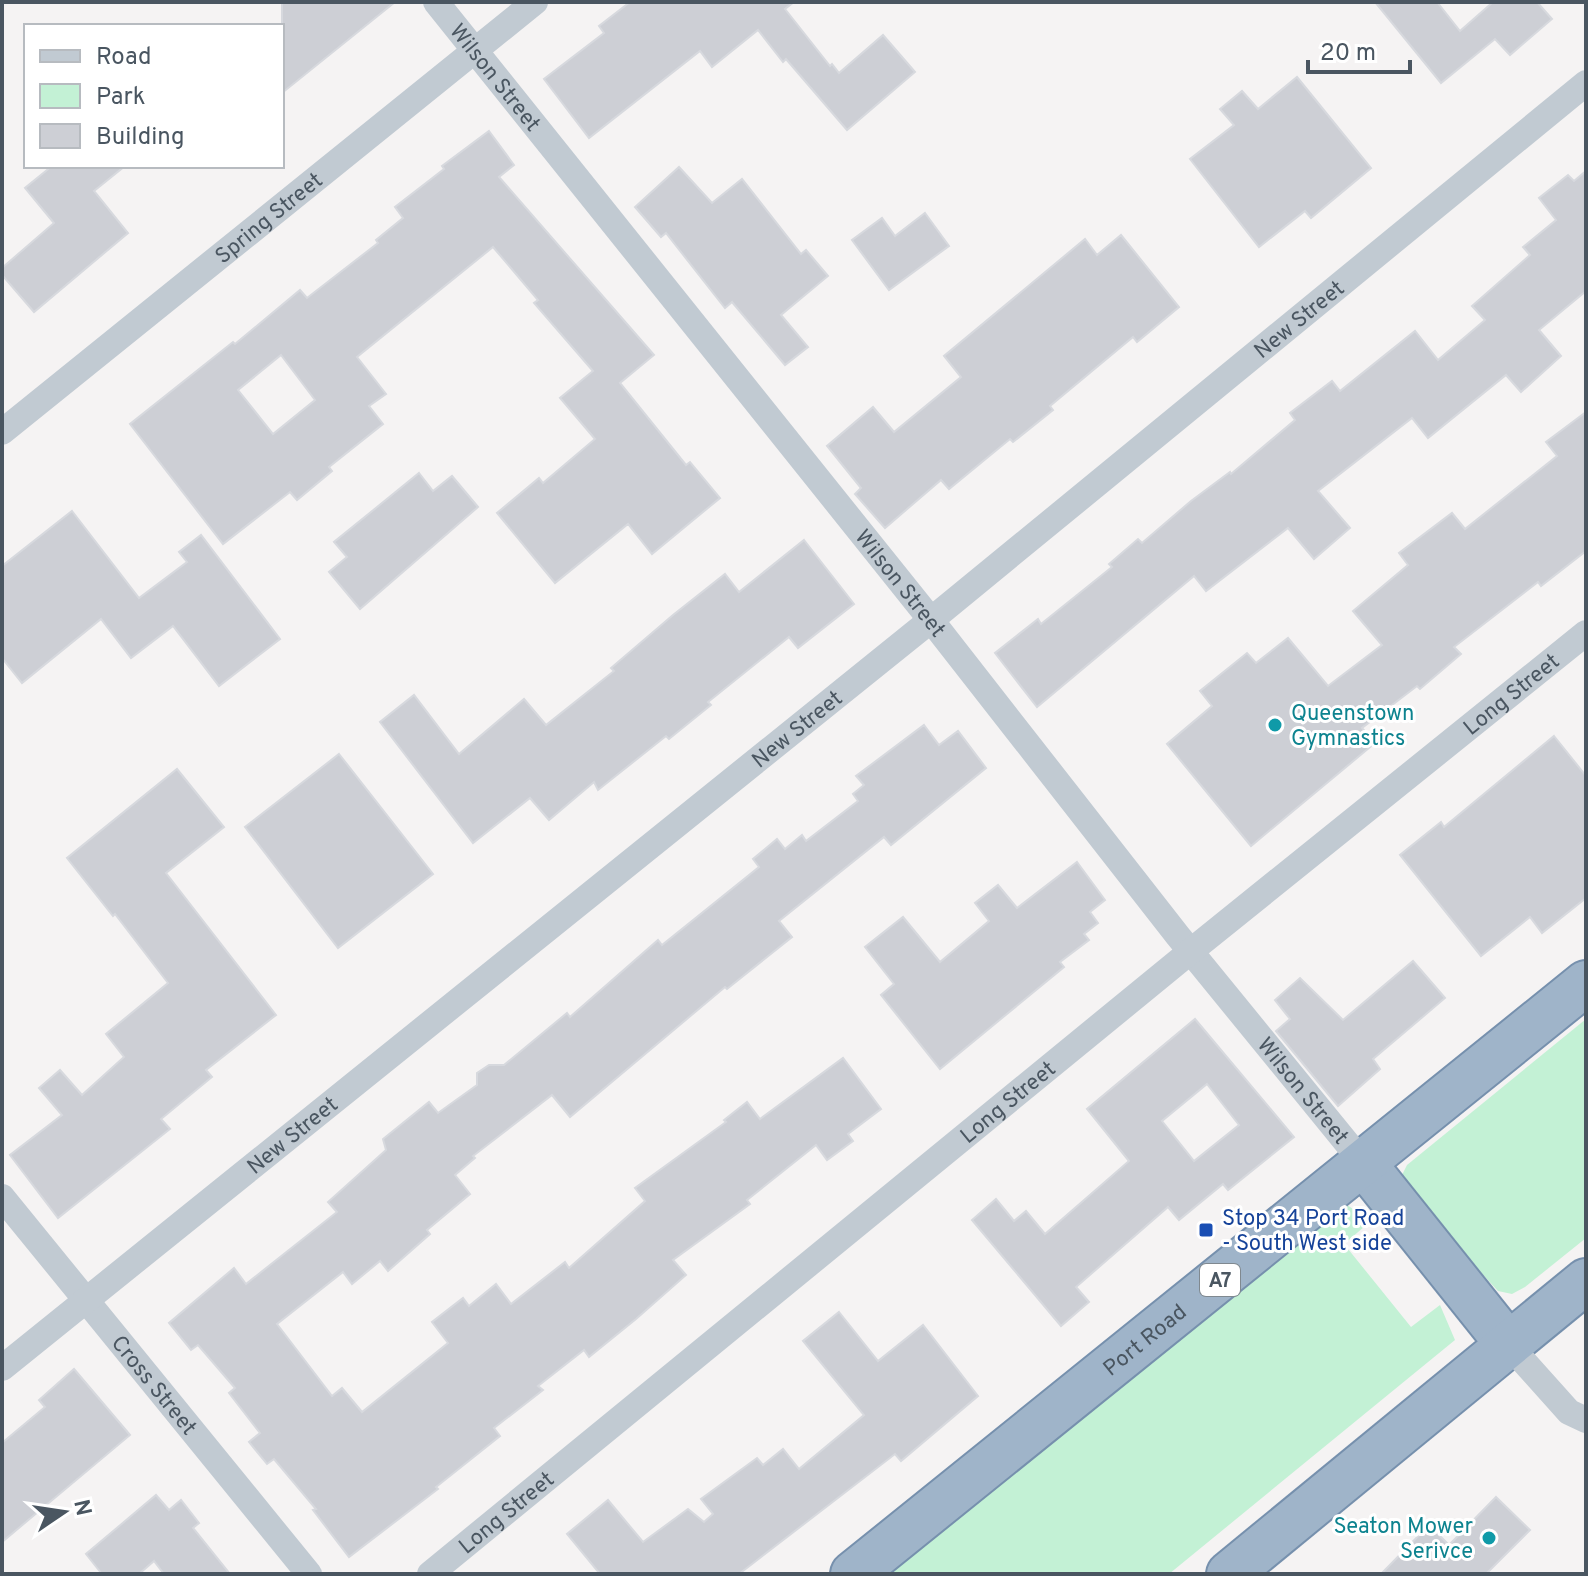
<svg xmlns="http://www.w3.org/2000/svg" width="1588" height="1576" viewBox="0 0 1588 1576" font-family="Overpass,sans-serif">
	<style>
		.green { fill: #c3f1d5 }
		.building { fill: #cdcfd5; stroke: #d7d9de; stroke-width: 2; fill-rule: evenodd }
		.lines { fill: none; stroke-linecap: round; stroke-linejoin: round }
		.trunk-casing { stroke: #7690ad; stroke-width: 48 }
		.minor { stroke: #c1cad2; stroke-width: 26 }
		.trunk { stroke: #9fb4c9; stroke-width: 44 }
		.culture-dot { fill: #0f9aa8; stroke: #fff; stroke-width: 3 }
		.transit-dot { fill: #1a4fb4; stroke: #fff; stroke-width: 3 }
		.labels { text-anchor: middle; stroke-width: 6; stroke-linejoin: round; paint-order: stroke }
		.shield { fill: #fff; stroke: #808990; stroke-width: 2 }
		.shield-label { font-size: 20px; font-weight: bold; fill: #4a5661 }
		.street-label { font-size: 22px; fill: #4a5661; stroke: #fff }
		.culture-label { font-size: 22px; fill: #0d838f; stroke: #fff; text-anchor: start }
		.transit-label { font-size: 22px; fill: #164399; stroke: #fff; text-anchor: start }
	</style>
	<rect width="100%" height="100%" fill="#f5f3f3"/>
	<g class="green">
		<path d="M1586,1019V1238L1525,1287L1512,1294L1498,1291L1405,1190L1401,1177L1407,1165Z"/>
		<path d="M1347,1205L1371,1221L1344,1244L1411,1327L1440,1305L1455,1340L1169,1574H887Z"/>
	</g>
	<g class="building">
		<path d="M282,2H395L282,93Z"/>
		<path d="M630,2H794L785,9L830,66L832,64L839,73L883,35L915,72L847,130L786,59L783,62L758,30L712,67L700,51L589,138L544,79L604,33L599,26Z"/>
		<path d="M1375,2H1437L1460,31L1493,2H1537L1552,19L1510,55L1495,39L1441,83Z"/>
		<path d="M1297,77L1371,168L1311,218L1305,211L1259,247L1190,159L1234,125L1220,109L1242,91L1258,109Z"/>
		<path d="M489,131L514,165L499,177L654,355L620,383L686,465L690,462L720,498L652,554L628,524L555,583L497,513L539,478L543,483L595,439L560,398L593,371L534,303L538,300L493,247L357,357L386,394L369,406L383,424L329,467L332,471L297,500L290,492L223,544L130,424L233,342L235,344L300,290L307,298L378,243L376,240L403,218L395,207L444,169L442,166ZM281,355L315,400L273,434L238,390Z"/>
		<path d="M52,166H125L94,191L128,233L34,312L2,275V268L54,223L25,188Z"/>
		<path d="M679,167L712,203L742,179L801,254L806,250L828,276L781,315L808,347L785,365L732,302L725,308L666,233L661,237L635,207Z"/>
		<path d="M1586,171V291L1539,330L1561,356L1521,392L1506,375L1428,438L1412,418L1318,491L1350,528L1314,559L1288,528L1206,591L1194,576L1037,707L995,653L1038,619L1041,624L1112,567L1109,564L1138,539L1142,543L1191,501L1230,472L1231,474L1295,420L1290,413L1332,381L1340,391L1415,331L1438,360L1485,320L1472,306L1530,255L1523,247L1556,220L1539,198L1568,175L1574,181Z"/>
		<path d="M925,213L949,246L889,290L852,240L882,218L895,236Z"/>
		<path d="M1121,235L1179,307L1137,342L1133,337L1050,406L1053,410L1013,442L1010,439L949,489L941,480L885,528L855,494L861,488L827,446L873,407L894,432L961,377L944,356L1085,239L1097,255Z"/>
		<path d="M1586,412V551L1541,586L1538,582L1454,647L1461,654L1420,689L1417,686L1362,728L1375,743L1251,846L1167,744L1212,706L1200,691L1247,653L1256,663L1288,638L1328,686L1382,645L1353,611L1408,565L1399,553L1452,513L1465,529L1557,456L1546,442Z"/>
		<path d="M419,473L433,491L452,476L478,507L360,609L329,572L347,557L334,542Z"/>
		<path d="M72,511L139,598L187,562L179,552L201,535L280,639L219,686L173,626L131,658L101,619L22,683L2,658V566Z"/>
		<path d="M804,540L854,604L798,648L789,637L708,702L711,705L669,739L666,736L598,790L594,782L549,820L530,798L473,843L380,722L414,695L459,754L524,699L546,725L614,671L611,668L673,615L725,574L739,592Z"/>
		<path d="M924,725L939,745L958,731L986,768L891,845L884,837L779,921L792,937L727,989L725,987L570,1117L552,1095L473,1156L475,1158L455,1175L470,1194L427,1230L430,1234L388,1271L380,1261L352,1284L343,1272L277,1324L332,1396L342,1388L362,1412L448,1343L432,1322L463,1298L469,1306L496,1284L511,1304L565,1262L569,1268L645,1201L635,1188L726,1122L724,1120L747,1102L760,1119L843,1058L881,1109L848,1134L853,1141L827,1160L816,1145L747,1200L750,1204L673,1260L686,1275L636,1319L589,1357L584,1350L538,1386L543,1390L494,1428L500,1436L436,1487L438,1489L349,1557L313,1510L316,1509L274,1459L267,1464L249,1442L260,1433L229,1393L235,1388L198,1345L191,1350L169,1323L234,1268L246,1284L337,1212L328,1202L386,1150L383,1139L429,1102L438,1113L477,1085V1073L489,1065H504L567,1013L570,1017L658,940L662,945L759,867L753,859L777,839L785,849L802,835L806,841L858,801L853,794L864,785L856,776Z"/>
		<path d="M1554,736L1586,776V898L1542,933L1530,917L1481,956L1400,855L1441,822L1444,827Z"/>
		<path d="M339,754L433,874L338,948L245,827Z"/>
		<path d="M177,769L224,827L166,873L276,1015L206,1070L212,1077L161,1119L170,1129L58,1218L10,1155L62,1115L39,1088L60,1070L82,1095L124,1057L106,1034L168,983L115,914L113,916L67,858Z"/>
		<path d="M1077,862L1105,900L1090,912L1098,923L1084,934L1089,940L1060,962L1064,967L940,1069L881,995L894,984L865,947L903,917L940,962L989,921L975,903L998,885L1017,908Z"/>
		<path d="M1413,961L1445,998L1373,1059L1380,1069L1338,1106L1276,1031L1290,1019L1275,1000L1300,978L1343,1020Z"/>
		<path d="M1195,1019L1294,1137L1228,1190L1223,1184L1179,1220L1168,1207L1076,1287L1089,1302L1061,1326L972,1220L996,1199L1014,1221L1026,1211L1045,1234L1129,1161L1087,1109ZM1207,1084L1239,1125L1194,1161L1162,1121Z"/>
		<path d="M839,1312L878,1361L923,1325L978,1396L901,1461L895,1454L739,1574H600L567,1534L608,1500L643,1542L688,1509L704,1522L713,1514L701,1499L757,1458L763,1465L783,1449L799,1469L864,1415L803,1341Z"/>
		<path d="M74,1369L130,1435L2,1542V1443L45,1407L39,1400Z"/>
		<path d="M156,1495L169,1510L181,1500L199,1523L193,1528L230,1574H164L154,1561L139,1574H102L86,1554Z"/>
		<path d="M1496,1497L1530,1530L1486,1574H1381L1429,1525L1449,1545Z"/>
	</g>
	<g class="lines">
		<defs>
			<g id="trunk">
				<path d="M1364,1164L1508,1344"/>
				<path id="s6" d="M853,1574L1586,983"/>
				<path d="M1229,1574L1586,1281"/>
			</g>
		</defs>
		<use href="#trunk" class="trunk-casing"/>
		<g class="minor">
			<path id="s1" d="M436,2L931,620L1178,936L1364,1164"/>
			<path id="s2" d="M2,432L535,2"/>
			<path id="s3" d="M2,1197L309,1574"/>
			<path d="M1508,1344L1569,1412L1586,1420"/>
			<path id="s4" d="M2,1368L931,620L1586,83"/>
			<path id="s5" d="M430,1574L1191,951L1586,633"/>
		</g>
		<use href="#trunk" class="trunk"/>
	</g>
	<g class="culture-dot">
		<circle cx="1275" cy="725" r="8"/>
		<circle cx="1489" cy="1538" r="8"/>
	</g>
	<rect class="transit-dot" x="1198" y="1222" width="16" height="16" rx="4"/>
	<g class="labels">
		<rect class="shield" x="1200" y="1264" width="40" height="32" rx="6"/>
		<g class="shield-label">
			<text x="1220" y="1287">A7</text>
		</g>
		<g class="street-label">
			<text dy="8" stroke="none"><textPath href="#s1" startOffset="96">Wilson Street</textPath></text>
			<text dy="8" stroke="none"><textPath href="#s2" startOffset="342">Spring Street</textPath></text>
			<text dy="8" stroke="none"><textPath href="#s4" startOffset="1668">New Street</textPath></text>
			<text dy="8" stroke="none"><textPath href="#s1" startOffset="744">Wilson Street</textPath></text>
			<text dy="8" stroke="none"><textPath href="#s5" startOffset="1394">Long Street</textPath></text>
			<text dy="8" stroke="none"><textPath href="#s4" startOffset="1020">New Street</textPath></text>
			<text dy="8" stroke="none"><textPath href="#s1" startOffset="1392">Wilson Street</textPath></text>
			<text dy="8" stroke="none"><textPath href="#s5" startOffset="746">Long Street</textPath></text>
			<text dy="8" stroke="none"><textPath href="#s4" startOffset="372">New Street</textPath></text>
			<text dy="8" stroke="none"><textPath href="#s6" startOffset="374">Port Road</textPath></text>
			<text dy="8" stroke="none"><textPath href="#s3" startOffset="242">Cross Street</textPath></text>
			<text dy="8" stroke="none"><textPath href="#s5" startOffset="98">Long Street</textPath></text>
		</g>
		<g class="culture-label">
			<text x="1291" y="720">Queenstown<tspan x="1291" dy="25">Gymnastics</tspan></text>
			<text x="1473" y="1533" text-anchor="end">Seaton Mower<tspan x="1473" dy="25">Serivce</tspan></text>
		</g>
		<g class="transit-label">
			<text x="1222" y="1225">Stop 34 Port Road<tspan x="1222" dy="25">- South West side</tspan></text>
		</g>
	</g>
	<rect width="1588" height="1576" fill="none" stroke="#4a5661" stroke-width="8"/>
	<rect x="24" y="24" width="260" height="144" fill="#ffffff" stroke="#b7bbc0" stroke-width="2"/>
	<rect x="40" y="50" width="40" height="12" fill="#c1cad2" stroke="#b7bbc0" stroke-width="2"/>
	<text x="96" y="64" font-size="24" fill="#4a5661">Road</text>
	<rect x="40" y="84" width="40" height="24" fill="#c3f1d5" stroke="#b7bbc0" stroke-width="2"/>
	<text x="96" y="104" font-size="24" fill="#4a5661">Park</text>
	<rect x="40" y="124" width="40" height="24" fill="#cdcfd5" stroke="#b7bbc0" stroke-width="2"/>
	<text x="96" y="144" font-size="24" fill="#4a5661">Building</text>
	<g transform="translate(64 1512) rotate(77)" stroke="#ffffff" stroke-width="6" paint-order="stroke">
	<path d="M0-6L14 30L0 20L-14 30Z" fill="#4a5661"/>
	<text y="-12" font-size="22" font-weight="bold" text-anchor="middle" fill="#4a5661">N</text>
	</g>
	<path d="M1308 60v12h102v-12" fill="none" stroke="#4a5661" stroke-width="4"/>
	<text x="1320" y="60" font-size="24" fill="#4a5661" stroke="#ffffff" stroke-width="6" paint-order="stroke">20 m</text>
</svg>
